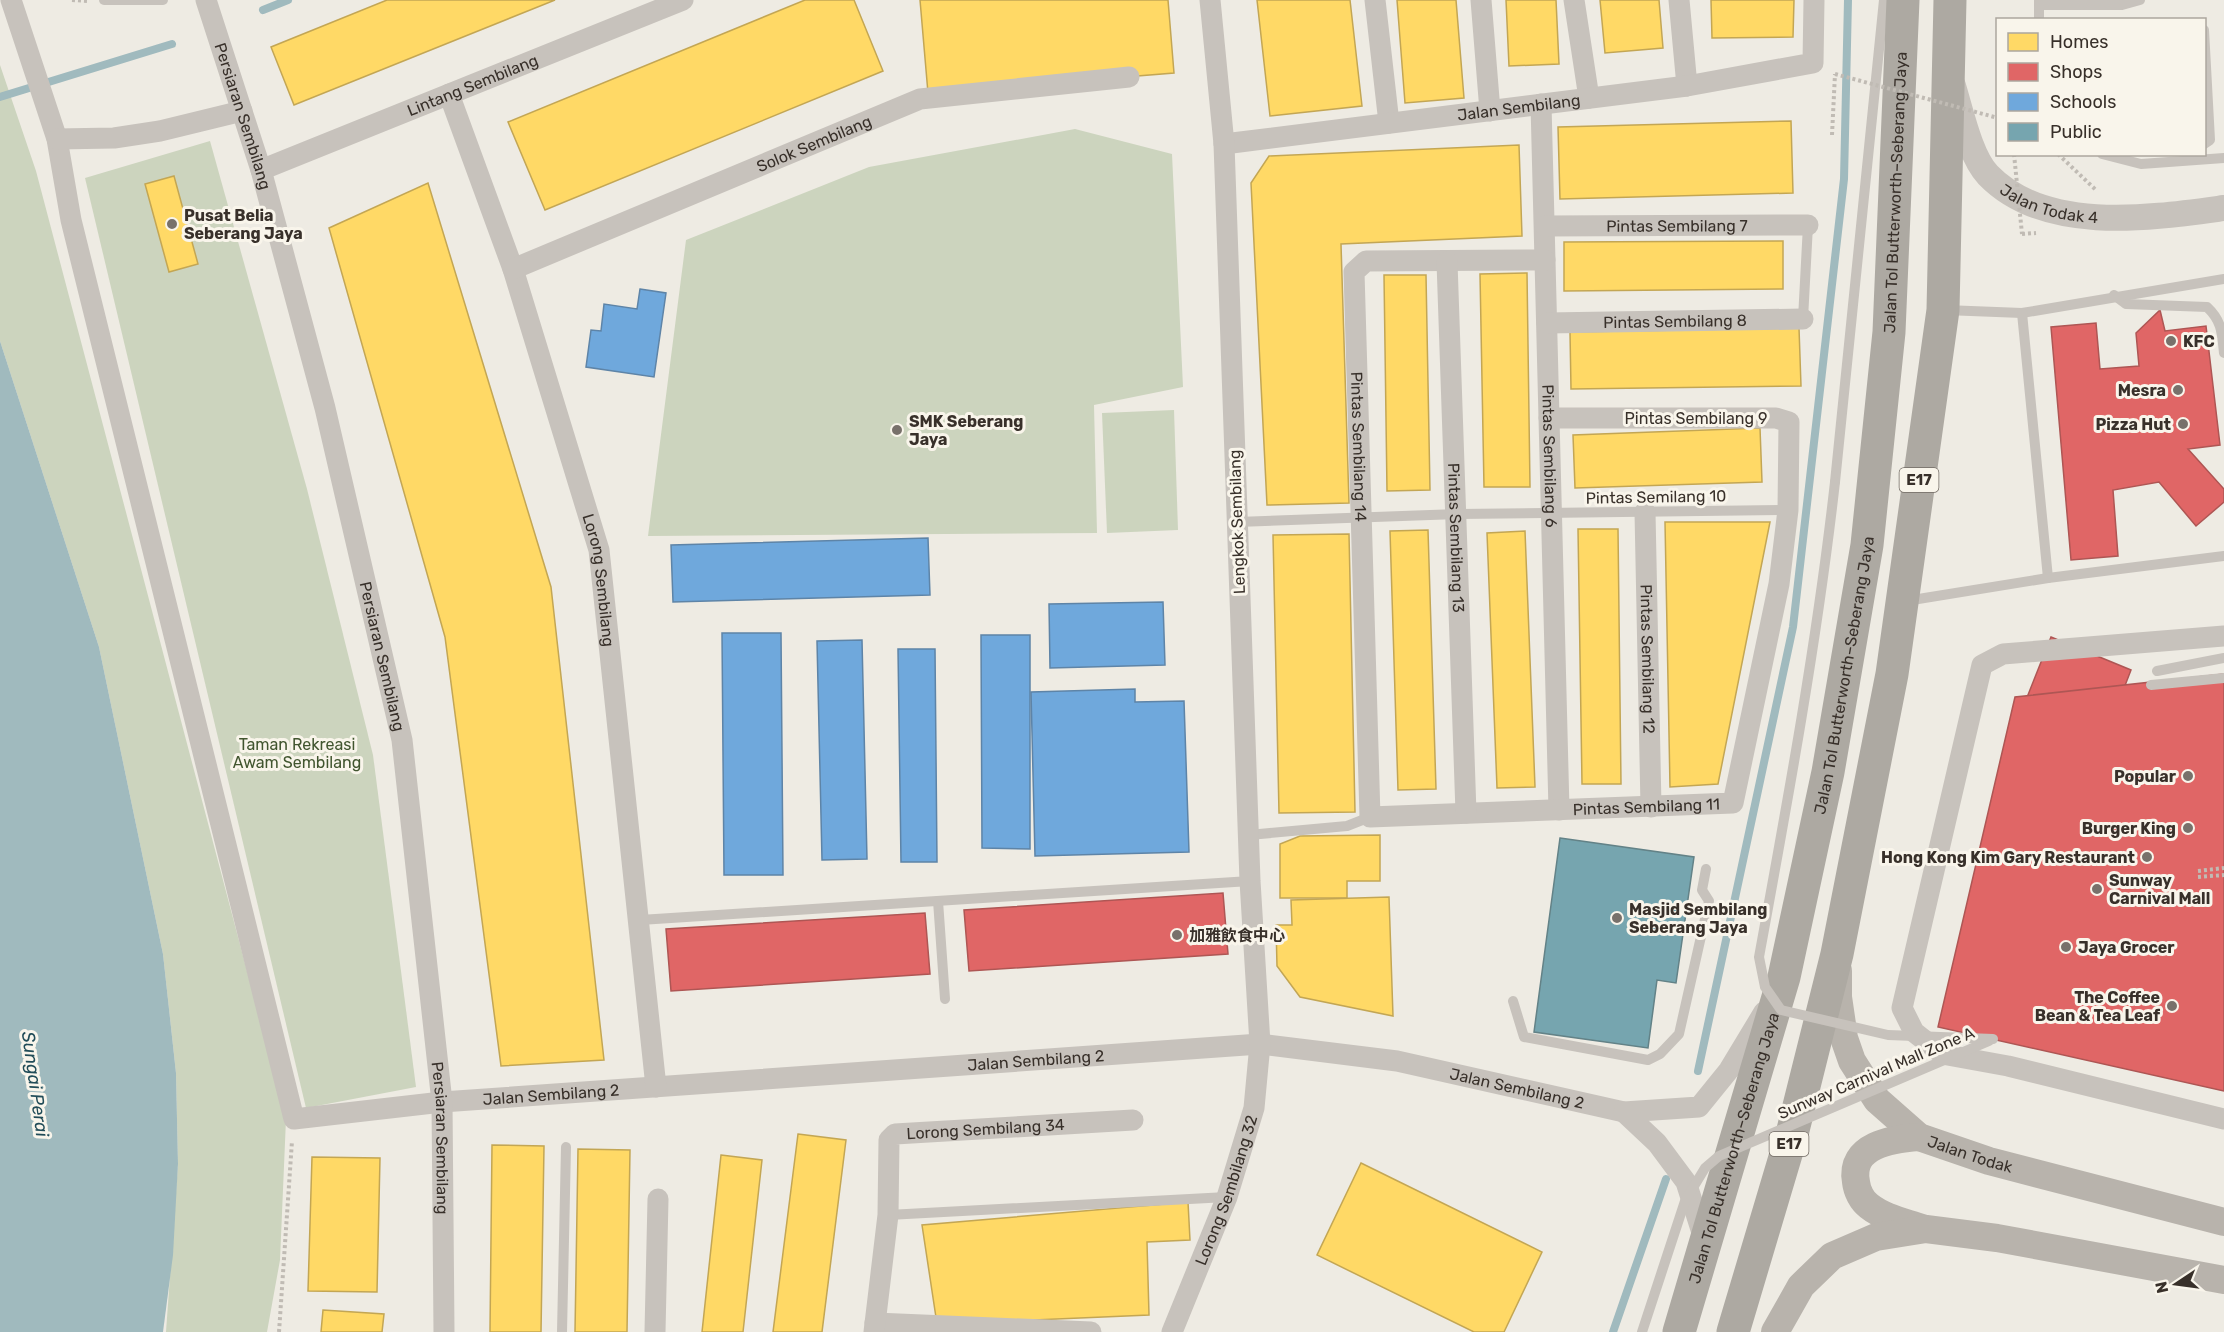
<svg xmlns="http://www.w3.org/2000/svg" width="2224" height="1332" viewBox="0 0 2224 1332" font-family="Rubik,'Noto Sans SC',sans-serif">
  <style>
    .green { fill: #ccd4be }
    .water { fill: #a0babe }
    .homes { fill: #ffd966; stroke: #c3a654; stroke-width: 1.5 }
    .shops { fill: #e06666; stroke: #ae5654; stroke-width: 1.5 }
    .schools { fill: #6fa8dc; stroke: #5e84a7; stroke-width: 1.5 }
    .public { fill: #76a5af; stroke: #638287; stroke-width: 1.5 }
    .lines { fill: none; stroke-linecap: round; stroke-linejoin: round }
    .stream { stroke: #a0babe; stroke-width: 8 }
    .path { stroke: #c0bbb4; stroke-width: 4; stroke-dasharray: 3 3; stroke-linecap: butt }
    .service { stroke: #c7c2bc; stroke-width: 10 }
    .minor { stroke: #c7c2bc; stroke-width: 21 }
    .tertiary { stroke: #c7c2bc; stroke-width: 26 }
    .secondary { stroke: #b8b3ac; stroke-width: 28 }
    .motorway { stroke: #ada9a2; stroke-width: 33 }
    .path-bridge { stroke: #c0bbb4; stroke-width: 4; stroke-dasharray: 3 3; stroke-linecap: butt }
    .service-bridge { stroke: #c7c2bc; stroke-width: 10 }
    .poi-dot { fill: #78716b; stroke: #f9f5eb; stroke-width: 2 }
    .labels { text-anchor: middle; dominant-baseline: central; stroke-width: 6; stroke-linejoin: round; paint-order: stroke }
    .shield { fill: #f9f5eb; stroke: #726b64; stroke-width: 1.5 }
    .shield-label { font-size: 15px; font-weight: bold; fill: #38302a }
    .street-label { font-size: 16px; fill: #38302a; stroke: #f9f5eb }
    .poi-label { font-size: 16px; font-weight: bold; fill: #38302a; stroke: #f9f5eb; text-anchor: start }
    .park-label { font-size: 16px; fill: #41552f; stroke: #f9f5eb }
    .water-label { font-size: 18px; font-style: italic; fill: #214c58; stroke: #f9f5eb }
  </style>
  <rect width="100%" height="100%" fill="#eeebe3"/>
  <g class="green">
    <polygon points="0,65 36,171 286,1119 280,1260 267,1332 166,1332 178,1164 176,1073 163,954 99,647 0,341"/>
    <polygon points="1075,129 1172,154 1183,387 1094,405 1097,533 648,536 686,240 869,167"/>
    <polygon points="210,141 307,489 373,755 416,1087 306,1108 85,178"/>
    <polygon points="1174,410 1178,530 1107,533 1102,413"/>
  </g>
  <polygon class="water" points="0,341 99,647 163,954 176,1073 178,1164 173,1255 163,1332 0,1332"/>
  <g class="homes">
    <polygon points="387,0 555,0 294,105 271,47"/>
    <polygon points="805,0 854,0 883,71 545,210 508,122"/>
    <polygon points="920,0 1168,0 1174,73 928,93"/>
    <polygon points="1257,0 1350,0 1362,106 1270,116"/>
    <polygon points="1397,0 1456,0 1464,98 1405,103"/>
    <polygon points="1506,0 1556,0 1559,64 1509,66"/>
    <polygon points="1600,0 1659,0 1663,48 1605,53"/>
    <polygon points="1711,0 1794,0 1793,37 1712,38"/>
    <polygon points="1791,121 1793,193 1560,199 1558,127"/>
    <polygon points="1519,145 1522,236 1341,244 1349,503 1267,505 1251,183 1269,156"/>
    <polygon points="174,176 198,264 169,272 145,184"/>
    <polygon points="428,183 551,587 604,1060 501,1066 445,637 329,228"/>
    <polygon points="1783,241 1783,289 1564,291 1564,242"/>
    <polygon points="1527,273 1530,487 1484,487 1480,274"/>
    <polygon points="1384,275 1426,275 1430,490 1387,491"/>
    <polygon points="1799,328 1801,386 1571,389 1570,332"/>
    <polygon points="1760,428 1762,482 1575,488 1573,435"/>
    <polygon points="1665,522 1770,522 1718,784 1670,787"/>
    <polygon points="1578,529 1618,529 1621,784 1582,784"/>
    <polygon points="1428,530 1436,789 1398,790 1390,531"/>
    <polygon points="1525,531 1535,787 1497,788 1487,533"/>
    <polygon points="1349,534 1355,812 1279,813 1273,535"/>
    <polygon points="1380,835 1380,881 1347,881 1347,898 1280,898 1280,844 1300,836"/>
    <polygon points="1389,897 1393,1016 1300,997 1277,966 1276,925 1292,925 1291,900"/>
    <polygon points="798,1134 846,1140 822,1332 773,1332"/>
    <polygon points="492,1145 544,1146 541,1332 490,1332"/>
    <polygon points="578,1149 630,1150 627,1332 575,1332"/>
    <polygon points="721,1155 762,1160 743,1332 702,1332"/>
    <polygon points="312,1157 380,1158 377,1292 308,1291"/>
    <polygon points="1361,1163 1542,1252 1504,1332 1474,1332 1317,1255"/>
    <polygon points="1188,1202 1190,1240 1147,1242 1149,1315 937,1324 922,1225"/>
    <polygon points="323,1310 384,1314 382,1332 321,1332"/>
  </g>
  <g class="shops">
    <polygon points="2160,310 2165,331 2206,326 2220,445 2188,449 2224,489 2224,502 2196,526 2159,482 2113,490 2118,556 2071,560 2051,327 2096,323 2100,369 2139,366 2136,333"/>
    <polygon points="2051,637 2131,670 2101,748 2020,715"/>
    <polygon points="2224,674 2224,1091 1938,1027 2015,697"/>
    <polygon points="1223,893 1228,954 969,971 964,910"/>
    <polygon points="925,913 930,974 671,991 666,929"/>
  </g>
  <g class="schools">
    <polygon points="640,289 666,293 654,377 586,367 591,330 601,331 604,304 637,309"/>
    <polygon points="928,538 930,595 673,602 671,545"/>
    <polygon points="1163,602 1165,665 1050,668 1049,604"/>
    <polygon points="722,633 781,633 783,875 724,875"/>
    <polygon points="981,635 1030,635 1030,849 982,848"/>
    <polygon points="862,640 867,859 822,860 817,641"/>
    <polygon points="898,649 935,649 937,862 901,862"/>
    <polygon points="1135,689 1135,702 1184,701 1189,852 1035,856 1031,692"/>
  </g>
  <polygon class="public" points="1560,838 1694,857 1676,983 1657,980 1648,1048 1534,1032"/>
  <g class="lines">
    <g class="stream">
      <polyline points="263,10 288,0"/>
      <polyline points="0,97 172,44"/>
      <polyline points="1698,1071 1793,627 1844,179 1848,0"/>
      <polyline points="1613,1332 1666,1179"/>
    </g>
    <g class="path">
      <polyline points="72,0 89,1"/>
      <polyline points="1832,135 1835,74"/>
      <polyline points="2058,154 2097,191"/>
      <polyline points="2022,234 2036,233"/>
      <polyline points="2198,871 2224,868"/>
      <polyline points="2198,877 2224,875"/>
      <polyline points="279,1332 292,1141"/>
    </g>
    <g class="service">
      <polyline points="104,0 163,0"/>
      <polyline points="2039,0 2039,20"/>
      <polyline points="2039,5 2122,5 2140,0"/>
      <polyline points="2204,30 2210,140 2204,144"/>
      <polyline points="2102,154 2141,164 2224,158"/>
      <path d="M2114 295 2126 304 2207 307C2222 321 2222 333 2224 353"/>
      <polyline points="1945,310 2022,313 2224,279"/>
      <polyline points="2022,313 2048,578"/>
      <polyline points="1803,319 1808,225"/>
      <polyline points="1835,482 1884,0"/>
      <polyline points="1237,522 1458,514 1788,510"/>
      <polyline points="1906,601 2048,578 2224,556"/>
      <polyline points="2157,671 2224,658"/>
      <polyline points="2151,685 2224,678"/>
      <polyline points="1249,835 1347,826 1370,817"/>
      <polyline points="938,901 945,999"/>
      <polyline points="640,920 1250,881"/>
      <polyline points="1513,1001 1524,1037 1648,1060 1660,1054 1679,1034 1709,901 1702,890 1706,869"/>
      <polyline points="888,1215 1227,1197"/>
      <polyline points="562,1332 566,1147"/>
    </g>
    <g class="minor">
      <path id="s1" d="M11 0 57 139 71 220 294 1119 442 1102 1260 1044 1397 1061 1624 1112 1699 1107 1729 1070 1764 1012"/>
      <path id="s2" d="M206 0 261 170 325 408 402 740 442 1102 444 1332"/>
      <polyline points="1375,0 1389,123"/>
      <polyline points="1481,0 1490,111"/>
      <polyline points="1574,0 1589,98"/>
      <polyline points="1679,0 1687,86"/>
      <path id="s3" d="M449 94 513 269 599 550 656 1087"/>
      <path id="s4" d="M1541 104 1559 810"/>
      <polyline points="57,139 114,138 160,131 242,111"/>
      <path id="s5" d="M1224 144 1687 86 1813 63 1814 0"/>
      <path id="s6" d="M261 170 683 0"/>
      <path id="s7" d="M1545 226 1808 225"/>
      <path id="s8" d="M1545 260 1366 261 1354 272 1370 817 1733 803 1779 584 1788 510 1789 422 1776 418H1549"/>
      <path id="s9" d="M1447 262 1466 813"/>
      <path id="s10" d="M513 269 920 99 1129 77"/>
      <path id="s11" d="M1547 323 1803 319"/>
      <path id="s12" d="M1645 512 1651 807"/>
      <polyline points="2224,636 2003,654 1982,665 1902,1008 1914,1032 1942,1054 2008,1066 2224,1119"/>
      <polyline points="1624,1112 1657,1143 1686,1182 1705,1242"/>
      <polyline points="875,1323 1091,1332"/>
      <polyline points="655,1332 658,1199"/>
      <path id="s13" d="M874 1332 888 1215 889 1140 895 1134 1133 1120"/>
      <path id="s14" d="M1172 1332 1227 1197 1254 1108 1260 1044 1250 881 1224 144 1210 0"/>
    </g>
    <path class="tertiary" id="s15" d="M1953 86C1961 112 1970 156 1988 175 2045 234 2150 218 2224 208"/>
    <g class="secondary">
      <path id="s16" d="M1838 971V997L1844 1038 1852 1061 1877 1100 1919 1137 1989 1161 2224 1222"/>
      <path d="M1919 1137C1892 1139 1849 1145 1856 1182 1857 1191 1862 1201 1869 1206 1884 1218 1905 1222 1922 1228"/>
      <polyline points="1775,1332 1801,1286 1832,1256 1876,1237 1926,1229 1997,1238 2224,1280"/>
    </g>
    <g class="motorway">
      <path id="s17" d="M1679 1332 1784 977 1828 772 1867 545 1889 332 1903 0"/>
      <polyline points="1733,1332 1792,1134 1837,954 1892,674 1943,310 1950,0"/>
    </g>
    <g class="path-bridge">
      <polyline points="1835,74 1998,118"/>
      <polyline points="2014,154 2022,234"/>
    </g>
    <g class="service-bridge">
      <path d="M1835 482C1817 642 1788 799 1759 957L1765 987 1781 1010 1888 1035 1993 1039"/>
      <polyline points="1642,1332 1685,1201 1705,1168 1719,1156 1989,1041"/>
    </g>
  </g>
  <g class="poi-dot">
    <circle cx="172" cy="224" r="6"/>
    <circle cx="2171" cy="341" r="6"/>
    <circle cx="2178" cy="390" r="6"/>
    <circle cx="2183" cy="424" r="6"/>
    <circle cx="897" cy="430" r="6"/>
    <circle cx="2188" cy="776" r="6"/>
    <circle cx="2188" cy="828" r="6"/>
    <circle cx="2147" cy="857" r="6"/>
    <circle cx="2097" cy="889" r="6"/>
    <circle cx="1617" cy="918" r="6"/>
    <circle cx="1177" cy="935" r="6"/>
    <circle cx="2066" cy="947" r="6"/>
    <circle cx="2172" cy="1006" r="6"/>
  </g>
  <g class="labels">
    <g class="shield">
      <rect x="1899.5" y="468" width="39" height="24" rx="4.5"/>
      <rect x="1769.5" y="1132" width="39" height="24" rx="4.5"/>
    </g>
    <g class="shield-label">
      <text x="1919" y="480">E17</text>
      <text x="1789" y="1144">E17</text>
    </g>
    <g class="street-label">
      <text stroke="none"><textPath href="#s6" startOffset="228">Lintang Sembilang</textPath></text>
      <text stroke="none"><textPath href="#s5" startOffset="297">Jalan Sembilang</textPath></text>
      <text stroke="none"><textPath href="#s2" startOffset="122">Persiaran Sembilang</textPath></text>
      <text stroke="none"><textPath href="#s10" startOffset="326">Solok Sembilang</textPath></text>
      <text stroke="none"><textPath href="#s17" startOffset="1164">Jalan Tol Butterworth–Seberang Jaya</textPath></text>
      <text stroke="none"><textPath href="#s15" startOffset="166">Jalan Todak 4</textPath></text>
      <text stroke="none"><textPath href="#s7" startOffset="132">Pintas Sembilang 7</textPath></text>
      <text stroke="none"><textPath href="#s11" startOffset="128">Pintas Sembilang 8</textPath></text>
      <text x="1696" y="418">Pintas Sembilang 9</text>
      <text stroke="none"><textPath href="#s8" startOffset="370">Pintas Sembilang 14</textPath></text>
      <text stroke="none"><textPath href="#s4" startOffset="352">Pintas Sembilang 6</textPath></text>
      <text transform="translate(1656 497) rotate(-1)">Pintas Semilang 10</text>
      <text transform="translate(1237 522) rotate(-92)">Lengkok Sembilang</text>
      <text stroke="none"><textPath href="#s9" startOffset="276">Pintas Sembilang 13</textPath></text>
      <text stroke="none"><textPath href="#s3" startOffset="510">Lorong Sembilang</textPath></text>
      <text stroke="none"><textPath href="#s2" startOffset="680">Persiaran Sembilang</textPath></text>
      <text stroke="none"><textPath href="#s12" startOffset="147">Pintas Sembilang 12</textPath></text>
      <text stroke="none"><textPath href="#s17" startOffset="678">Jalan Tol Butterworth–Seberang Jaya</textPath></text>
      <text stroke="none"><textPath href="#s8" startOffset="1017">Pintas Sembilang 11</textPath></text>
      <text stroke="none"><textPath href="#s1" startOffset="1899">Jalan Sembilang 2</textPath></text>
      <text transform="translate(1876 1073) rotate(-23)">Sunway Carnival Mall Zone A</text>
      <text stroke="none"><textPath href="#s1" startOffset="2385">Jalan Sembilang 2</textPath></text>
      <text stroke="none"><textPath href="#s1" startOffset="1413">Jalan Sembilang 2</textPath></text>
      <text stroke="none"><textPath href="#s13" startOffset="292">Lorong Sembilang 34</textPath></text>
      <text stroke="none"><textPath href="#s2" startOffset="1166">Persiaran Sembilang</textPath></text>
      <text stroke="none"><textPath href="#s17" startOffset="192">Jalan Tol Butterworth–Seberang Jaya</textPath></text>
      <text stroke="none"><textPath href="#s16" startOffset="248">Jalan Todak</textPath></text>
      <text stroke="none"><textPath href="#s14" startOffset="152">Lorong Sembilang 32</textPath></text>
    </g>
    <g class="poi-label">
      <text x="184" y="215">Pusat Belia<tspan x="184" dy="18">Seberang Jaya</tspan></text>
      <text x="2183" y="341">KFC</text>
      <text x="2166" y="390" text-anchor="end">Mesra</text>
      <text x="909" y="421">SMK Seberang<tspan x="909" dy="18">Jaya</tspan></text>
      <text x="2171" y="424" text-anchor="end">Pizza Hut</text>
      <text x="2176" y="776" text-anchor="end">Popular</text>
      <text x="2176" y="828" text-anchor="end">Burger King</text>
      <text x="2135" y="857" text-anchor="end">Hong Kong Kim Gary Restaurant</text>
      <text x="2109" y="880">Sunway<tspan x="2109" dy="18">Carnival Mall</tspan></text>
      <text x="1629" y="909">Masjid Sembilang<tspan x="1629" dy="18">Seberang Jaya</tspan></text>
      <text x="1189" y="935">加雅飲食中心</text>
      <text x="2078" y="947">Jaya Grocer</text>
      <text x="2160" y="997" text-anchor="end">The Coffee<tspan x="2160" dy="18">Bean &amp; Tea Leaf</tspan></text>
    </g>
    <g class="park-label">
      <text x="297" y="744">Taman Rekreasi<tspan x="297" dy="18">Awam Sembilang</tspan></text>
    </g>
    <g class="water-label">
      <text transform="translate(35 1084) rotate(82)">Sungai Perai</text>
    </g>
  </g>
  <rect x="1996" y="18" width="210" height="138" fill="#f9f5eb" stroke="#aca69e" stroke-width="1.5"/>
  <rect x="2008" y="33" width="30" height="18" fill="#ffd966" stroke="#aca69e" stroke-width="1.5"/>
  <text x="2050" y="48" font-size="18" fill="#38302a">Homes</text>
  <rect x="2008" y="63" width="30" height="18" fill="#e06666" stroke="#aca69e" stroke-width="1.5"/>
  <text x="2050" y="78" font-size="18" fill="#38302a">Shops</text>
  <rect x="2008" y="93" width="30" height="18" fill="#6fa8dc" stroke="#aca69e" stroke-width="1.5"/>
  <text x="2050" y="108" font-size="18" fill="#38302a">Schools</text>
  <rect x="2008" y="123" width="30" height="18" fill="#76a5af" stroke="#aca69e" stroke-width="1.5"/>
  <text x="2050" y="138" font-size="18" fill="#38302a">Public</text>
  <g transform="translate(2176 1284) rotate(257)" stroke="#f9f5eb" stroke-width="4.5" paint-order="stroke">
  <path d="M0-4.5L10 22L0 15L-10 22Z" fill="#38302a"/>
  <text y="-9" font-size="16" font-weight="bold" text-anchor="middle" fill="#38302a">N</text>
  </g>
</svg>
